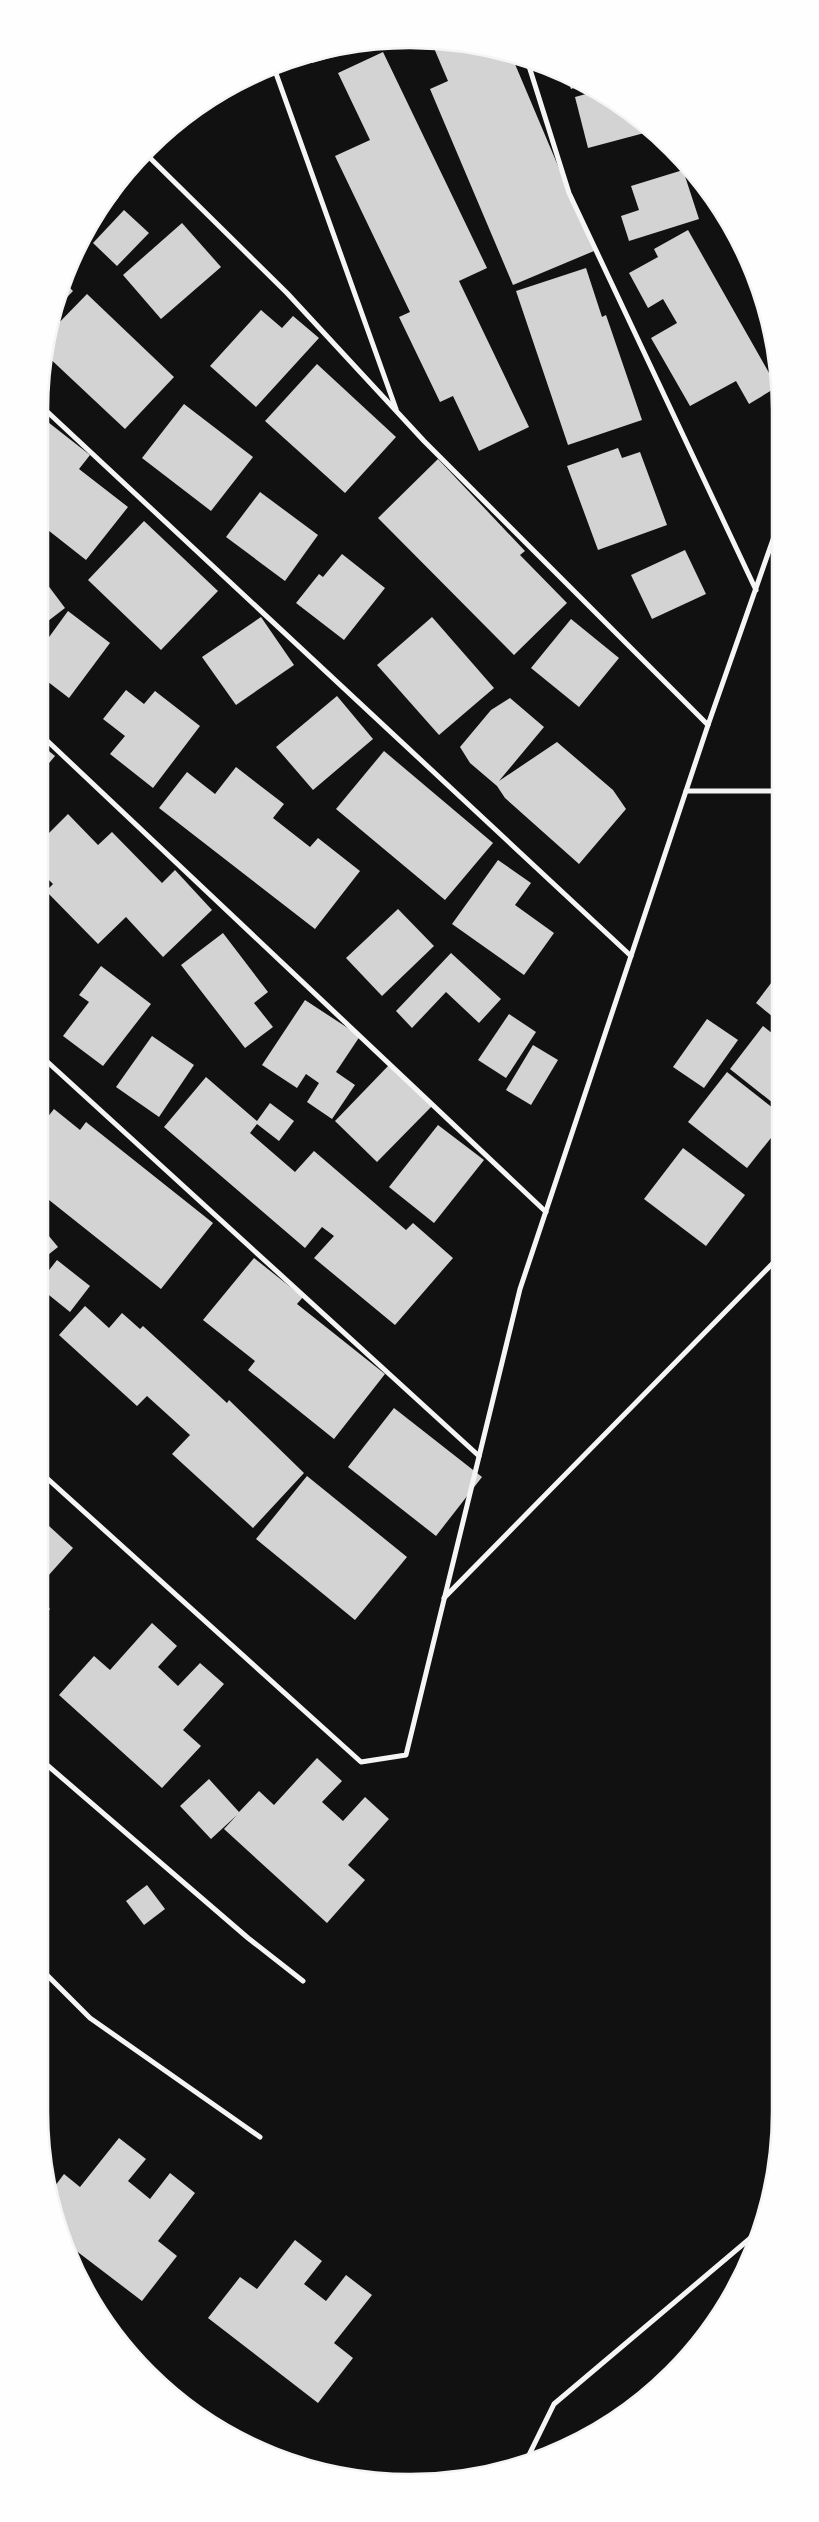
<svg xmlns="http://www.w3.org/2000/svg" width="819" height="2522" viewBox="0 0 819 2522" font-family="'Source Sans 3',sans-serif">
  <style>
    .building { fill: #d3d3d3 }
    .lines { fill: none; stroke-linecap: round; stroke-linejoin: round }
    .minor { stroke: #f5f5f5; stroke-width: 5 }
    .rim { fill: none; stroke: #f5f5f5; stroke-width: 2.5 }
  </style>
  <rect width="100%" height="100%" fill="#111"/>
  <g class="building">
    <polygon points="389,41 312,63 310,54 337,46"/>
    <polygon points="431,41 482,46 512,57 594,251 513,285 430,89 448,81"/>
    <polygon points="383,52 487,268 459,281 529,427 479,451 453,396 440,402 399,317 410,312 335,156 370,140 338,73"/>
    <polygon points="567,78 584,84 571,89"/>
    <polygon points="597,91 638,123 648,132 588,148 575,97"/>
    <polygon points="683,170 699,219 629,241 621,216 639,210 631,186"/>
    <polygon points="111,191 119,197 85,241 82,239 101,203"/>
    <polygon points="124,210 149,233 117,266 93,243"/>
    <polygon points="182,223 221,267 161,319 123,275"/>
    <polygon points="688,230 777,387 749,404 736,381 690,406 651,338 677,323 663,299 648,308 629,273 658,257 654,249"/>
    <polygon points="586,268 602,317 606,315 642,420 568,445 516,291"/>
    <polygon points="63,281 73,291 54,311"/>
    <polygon points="87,294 174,377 125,429 44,353 46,336"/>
    <polygon points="261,310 282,328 293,316 319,338 256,407 210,366"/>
    <polygon points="317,364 396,437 345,493 265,421"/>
    <polygon points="184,404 253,457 211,511 142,458"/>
    <polygon points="39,415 90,455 79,469 128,507 86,560 39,523"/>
    <polygon points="618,448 622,458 640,452 667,525 598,550 567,466"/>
    <polygon points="438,459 525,551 520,555 567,603 514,655 378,518"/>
    <polygon points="260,492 318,535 285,581 226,537"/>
    <polygon points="144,521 218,591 161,650 88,580"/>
    <polygon points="685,550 706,594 652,619 631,575"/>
    <polygon points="342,554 385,588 344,640 296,603 319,574 323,577"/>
    <polygon points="44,580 65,608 39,628 39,584"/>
    <polygon points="68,611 110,643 69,698 39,675 39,651"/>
    <polygon points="261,617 294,665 236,705 202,657"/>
    <polygon points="432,617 494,688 439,735 377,665"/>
    <polygon points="571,619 619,658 579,707 531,668"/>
    <polygon points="126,690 144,704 155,691 200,726 153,788 110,754 125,736 103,719"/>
    <polygon points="337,696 373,739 313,790 276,747"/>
    <polygon points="510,698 544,727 499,781 557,742 613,790 626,809 579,864 505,798 497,786 470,763 460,747 491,710"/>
    <polygon points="39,743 55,756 39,775"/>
    <polygon points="384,751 493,843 445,900 336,809"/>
    <polygon points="236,767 284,804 273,818 310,847 318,838 360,871 315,929 159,808 187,772 215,794"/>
    <polygon points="68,814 98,845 112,832 162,883 175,870 212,910 163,957 126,917 98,944 46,891 53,884 39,870 39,843"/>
    <polygon points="498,860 531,883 515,905 554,933 524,975 452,924"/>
    <polygon points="398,909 434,946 382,996 346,958"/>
    <polygon points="223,933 268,992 254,1003 273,1027 245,1048 181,965"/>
    <polygon points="451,953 501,999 479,1023 446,992 412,1028 396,1011"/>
    <polygon points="101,966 151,1004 103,1066 63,1036 89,1002 79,995"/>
    <polygon points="778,974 778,1021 756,1003"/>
    <polygon points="305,1000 360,1036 336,1072 355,1085 332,1119 307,1102 319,1083 306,1074 297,1088 262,1065"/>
    <polygon points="509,1014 536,1032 506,1078 478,1060"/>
    <polygon points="707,1019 738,1040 704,1088 673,1067"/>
    <polygon points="763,1026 778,1038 778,1107 730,1069"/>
    <polygon points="152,1036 194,1065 159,1117 116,1087"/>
    <polygon points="533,1045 558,1060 531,1105 506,1090"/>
    <polygon points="39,1061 47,1070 39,1077"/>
    <polygon points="390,1064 433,1105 377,1162 335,1121"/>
    <polygon points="727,1072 778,1112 778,1129 747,1168 688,1122"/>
    <polygon points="206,1077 257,1121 270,1103 294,1121 279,1141 257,1124 250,1133 295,1172 314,1151 406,1230 413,1223 453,1258 395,1325 314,1258 334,1236 322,1227 305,1248 164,1127"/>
    <polygon points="54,1109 80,1130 86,1122 213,1223 161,1289 39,1192 39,1128"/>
    <polygon points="438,1125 484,1160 434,1223 389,1187"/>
    <polygon points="683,1148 745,1195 706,1246 644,1199"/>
    <polygon points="39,1224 58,1247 39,1262"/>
    <polygon points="254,1258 303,1297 297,1304 385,1374 334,1439 248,1370 255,1361 203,1320"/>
    <polygon points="57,1260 90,1286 70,1312 39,1287 39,1283"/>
    <polygon points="85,1306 109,1328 122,1313 140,1329 143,1326 227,1403 229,1400 304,1473 253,1528 172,1454 190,1435 147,1396 137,1406 59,1335"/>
    <polygon points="394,1408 482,1477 436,1536 348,1467"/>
    <polygon points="307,1476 407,1557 355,1620 256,1539"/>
    <polygon points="49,1526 73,1548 39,1586 39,1538"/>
    <polygon points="39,1599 50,1609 39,1621"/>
    <polygon points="152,1623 177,1646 158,1667 178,1686 200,1663 224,1684 183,1730 201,1746 162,1788 59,1695 94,1656 110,1670"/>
    <polygon points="317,1758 342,1781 322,1802 343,1821 365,1797 389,1819 348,1865 365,1880 327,1923 224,1829 237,1815 211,1839 180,1806 209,1779 239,1812 259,1791 274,1805"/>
    <polygon points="147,1885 165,1909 144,1925 126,1901"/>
    <polygon points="39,2067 46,2074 39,2082"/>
    <polygon points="119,2138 146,2159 128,2181 150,2199 170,2173 195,2193 158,2241 177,2256 142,2301 62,2240 49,2194 64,2174 80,2187"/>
    <polygon points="295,2240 322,2261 304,2284 326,2301 346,2275 372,2295 334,2343 353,2358 318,2403 208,2318 240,2277 257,2289"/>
  </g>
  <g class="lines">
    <g class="minor">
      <polyline points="528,63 569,193 756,590"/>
      <polyline points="273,65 396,409"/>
      <polyline points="144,152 287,293 424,441 708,725 777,528"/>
      <polyline points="39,404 631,956"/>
      <polyline points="39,733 546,1212"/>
      <polyline points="686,791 778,791"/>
      <polyline points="41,1056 479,1456"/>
      <polyline points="39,1471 361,1762 406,1755 520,1289 708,725"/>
      <polyline points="444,1598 779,1257"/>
      <polyline points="39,1758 248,1938 303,1981"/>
      <polyline points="39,1967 90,2018 260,2137"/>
      <polyline points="525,2463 554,2404 760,2230"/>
    </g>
  </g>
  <path d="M0 0H819V2522H0ZM410 48H410A362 362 0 0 1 772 410V2112A362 362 0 0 1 410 2474H410A362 362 0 0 1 48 2112V410A362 362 0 0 1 410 48Z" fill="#fefefe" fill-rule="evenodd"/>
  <path class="rim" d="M410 48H410A362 362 0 0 1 772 410V2112A362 362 0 0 1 410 2474H410A362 362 0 0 1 48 2112V410A362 362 0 0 1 410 48Z"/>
</svg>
